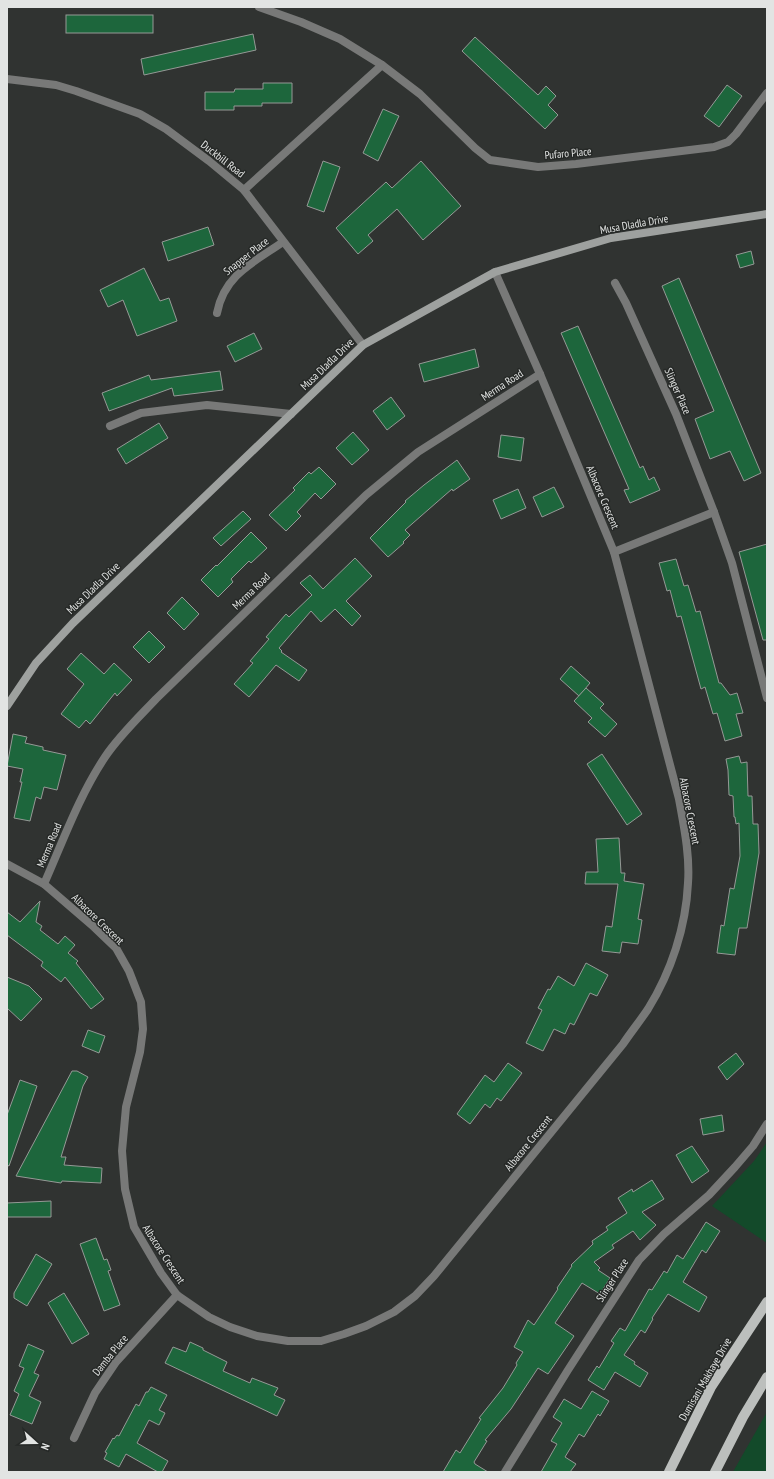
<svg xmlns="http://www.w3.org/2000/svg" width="774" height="1479" viewBox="0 0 774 1479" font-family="'PT Sans Narrow',sans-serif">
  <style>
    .green { fill: #134a2a }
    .building { fill: #1d663c; stroke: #959996 }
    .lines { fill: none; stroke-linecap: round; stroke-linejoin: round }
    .street { stroke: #787978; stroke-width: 8 }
    .secondary { stroke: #9ea19f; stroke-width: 8 }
    .primary { stroke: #bcbfbd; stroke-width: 10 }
    .labels { text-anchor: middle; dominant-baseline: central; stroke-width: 3; stroke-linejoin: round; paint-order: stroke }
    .street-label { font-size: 11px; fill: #e2e4e3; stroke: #262927 }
  </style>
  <rect width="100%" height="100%" fill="#303331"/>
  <g class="green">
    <polygon points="767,1142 767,1243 712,1206 754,1161"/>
    <polygon points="767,1412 767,1472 733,1472 734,1470"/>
  </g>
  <g class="building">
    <rect x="66" y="15" width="87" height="18"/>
    <polygon points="253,34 256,50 144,75 141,59"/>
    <polygon points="475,37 538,95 546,86 556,96 548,105 558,115 545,129 462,51"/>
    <polygon points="263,83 292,83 292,103 262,103 262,106 234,106 234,110 205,110 205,92 234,92 235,89 263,89"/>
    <polygon points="727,85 742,96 719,127 704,116"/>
    <polygon points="383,109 399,116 378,161 363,153"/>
    <polygon points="323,161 340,167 324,212 307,206"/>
    <polygon points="421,161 461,206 423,240 397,209 368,235 373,241 358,254 336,228 386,182 392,188"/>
    <polygon points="208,227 214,245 168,261 162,242"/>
    <polygon points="751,251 754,264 740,268 736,255"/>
    <polygon points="144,268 160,301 169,298 177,321 137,336 123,300 108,307 100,290"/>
    <polygon points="679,278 761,473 744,481 730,451 710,459 695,419 714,411 662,286"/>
    <polygon points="578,326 640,468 643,466 649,480 654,477 660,490 630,503 624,490 629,489 561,333"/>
    <polygon points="254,333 262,349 235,362 227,346"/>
    <polygon points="475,349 479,367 424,382 419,364"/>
    <polygon points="220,371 223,390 174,396 172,388 109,411 102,393 149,375 151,380"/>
    <polygon points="391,397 405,416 387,430 373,411"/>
    <polygon points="159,423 168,438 126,464 117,449"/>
    <polygon points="353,432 369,450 352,465 336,448"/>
    <polygon points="501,435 524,438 521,461 498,457"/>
    <polygon points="457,460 470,479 453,491 452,489 405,530 410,535 403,542 404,543 388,557 370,538 406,502 405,501 424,485"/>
    <polygon points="319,467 336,484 321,499 315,493 297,512 301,516 286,531 269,515 295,490 293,488 309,472 311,474"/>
    <polygon points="554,487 564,507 542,517 533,497"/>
    <polygon points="518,489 526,508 501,519 493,500"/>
    <polygon points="243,511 251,519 221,546 213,538"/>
    <polygon points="251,532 267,548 251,563 249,561 231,579 233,582 218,597 201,580 216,565 217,566"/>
    <polygon points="767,544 767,640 763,640 739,552"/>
    <polygon points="355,558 372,576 346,601 361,616 352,626 335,609 321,622 311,611 279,648 282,651 281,652 307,670 299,681 276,665 249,697 234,684 253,663 250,661 269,639 266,637 286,614 289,617 312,595 300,583 310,575 323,589"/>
    <polygon points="676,559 684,586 688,585 696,612 700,611 719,683 721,683 730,695 737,693 743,713 736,714 742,736 725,741 717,713 713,714 705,687 701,689 681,616 677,617 670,590 667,591 659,563"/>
    <polygon points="182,597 199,614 184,630 167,613"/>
    <polygon points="149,631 165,647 149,663 133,647"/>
    <polygon points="81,653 104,674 114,663 132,680 117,696 115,693 90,724 86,720 79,728 61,714 84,684 67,669"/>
    <polygon points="571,666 590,683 579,696 560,679"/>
    <polygon points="586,688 604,704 600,708 617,724 605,737 588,722 592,718 574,701"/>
    <polygon points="13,734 27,737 25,743 43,747 43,750 66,755 57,790 44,787 41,799 36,797 30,821 14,818 22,782 20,782 23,769 7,766"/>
    <polygon points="602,754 642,814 627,825 587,764"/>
    <polygon points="739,756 741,763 747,762 748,796 752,796 753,824 758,824 759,853 747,928 739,928 735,955 717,953 721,925 724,926 730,888 734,889 740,856 739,823 736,824 735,817 734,817 733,796 729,795 728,770 726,759"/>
    <polygon points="619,838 621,873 625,873 624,881 644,884 638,919 642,920 638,944 622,942 620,953 602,951 606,926 612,927 618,884 585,884 586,872 598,872 596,839"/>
    <polygon points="40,901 36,922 42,926 40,930 58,944 65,936 75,945 68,953 78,961 76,963 104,999 91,1009 65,977 61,982 41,966 43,962 7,935 7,912 20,922"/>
    <polygon points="586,963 608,975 597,996 590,993 574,1025 570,1023 565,1034 554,1029 543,1051 526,1043 542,1010 538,1008 548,989 550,990 558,976 574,986"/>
    <polygon points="7,977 29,986 42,999 21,1021 7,1008"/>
    <polygon points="88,1030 105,1036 99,1053 82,1046"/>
    <polygon points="736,1053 744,1064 727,1080 718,1067"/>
    <polygon points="508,1063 522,1073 501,1101 497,1098 490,1108 485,1104 470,1124 457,1114 485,1075 494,1082"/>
    <polygon points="72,1071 77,1071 88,1077 83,1086 61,1157 66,1157 64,1165 102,1168 101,1183 62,1181 61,1183 16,1176"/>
    <polygon points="20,1080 37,1086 9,1166 7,1165 7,1115"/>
    <polygon points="722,1115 724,1131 703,1135 700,1119"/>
    <polygon points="692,1146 709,1171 692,1183 676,1155"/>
    <polygon points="652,1180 664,1199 642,1212 656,1225 640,1240 633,1231 612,1245 614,1248 594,1262 600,1268 598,1270 610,1278 600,1294 582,1283 555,1323 574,1336 548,1374 538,1368 511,1409 485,1440 487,1441 474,1462 475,1464 488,1472 443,1472 456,1450 460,1453 481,1419 479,1418 503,1388 517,1365 516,1363 523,1352 514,1347 528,1320 534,1325 558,1289 557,1288 572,1266 571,1265 593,1244 592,1241 608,1230 606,1227 627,1213 618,1198 632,1189 633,1192"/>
    <polygon points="51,1201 51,1217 7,1217 7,1203"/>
    <polygon points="706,1222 720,1231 706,1253 702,1250 683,1282 707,1297 699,1312 668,1294 652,1318 653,1319 645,1333 641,1330 624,1355 635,1362 634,1364 648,1373 640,1387 615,1372 604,1390 588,1380 597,1366 599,1368 614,1343 611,1341 620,1328 625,1331 649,1289 652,1290 664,1271 667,1273 677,1255 683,1259"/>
    <polygon points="96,1238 104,1260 107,1259 111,1270 108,1271 120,1305 104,1311 80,1244"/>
    <polygon points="36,1254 52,1264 27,1306 14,1298 14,1293"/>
    <polygon points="64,1293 89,1334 72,1344 48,1303"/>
    <polygon points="190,1342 203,1348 203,1350 227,1362 223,1371 250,1383 252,1378 278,1388 274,1395 285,1400 277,1416 165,1363 173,1347 186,1352"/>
    <polygon points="28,1344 44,1351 34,1373 39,1375 29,1396 41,1402 32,1424 10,1415 19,1394 14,1391 24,1368 19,1366"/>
    <polygon points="151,1387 167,1395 159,1410 165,1413 159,1425 149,1420 137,1443 168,1461 162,1472 158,1472 126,1454 119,1467 104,1459 107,1453 105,1452 113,1438 114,1439 117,1435 119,1436 136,1404 139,1406 146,1392 148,1392"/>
    <polygon points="592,1391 609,1401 600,1416 598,1414 584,1437 579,1434 565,1457 576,1464 570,1472 541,1472 557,1444 551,1441 562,1423 553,1417 564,1399 581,1409"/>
  </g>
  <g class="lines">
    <g class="street">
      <polyline points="259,7 301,22 340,39 382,65 420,94 475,148 490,160 538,167 576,164 714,147 728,142 736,134 767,93"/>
      <polyline points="7,79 56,85 76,91 140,114 166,129 209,161 244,190 363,345"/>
      <polyline points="244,190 382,65"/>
      <polyline points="615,283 626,303 676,414 714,512 732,563 767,698"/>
      <path d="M217 313C224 275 254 262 283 242"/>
      <polyline points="110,426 141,413 207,405 291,414"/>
      <polyline points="614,552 714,512"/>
      <path d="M7 864 44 884 94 927 116 948 129 971 141 1002 143 1029 140 1052 126 1107 122 1151 125 1189 134 1227 161 1273 177 1295 209 1317 230 1327 257 1336 288 1341H321L344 1334 366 1326 394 1312 415 1296 434 1276 623 1044C631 1032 640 1021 648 1009 671 972 686 927 688 883 690 855 684 827 679 799L614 552 540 374 495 272"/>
      <path d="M44 884C63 841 79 796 105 757 119 736 139 717 156 699L366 495 418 452 540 374"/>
      <polyline points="74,1438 95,1393 116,1362 177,1295"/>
      <polyline points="505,1472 568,1370 639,1260 664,1234 709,1195 735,1167 753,1146 767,1124"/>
    </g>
    <polyline class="secondary" points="7,706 36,663 73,623 363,345 495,272 611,238 767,214"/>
    <g class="primary">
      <polyline points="669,1472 711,1387 767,1302"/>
      <polyline points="715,1472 743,1417 767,1377"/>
    </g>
  </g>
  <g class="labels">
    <g class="street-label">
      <text transform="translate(568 153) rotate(-5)">Pufaro Place</text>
      <text transform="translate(223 159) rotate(38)">Duckbill Road</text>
      <text transform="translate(634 224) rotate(-10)">Musa Dladla Drive</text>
      <text transform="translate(246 256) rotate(-38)">Snapper Place</text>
      <text transform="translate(327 364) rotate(-44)">Musa Dladla Drive</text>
      <text transform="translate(502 385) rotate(-33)">Merma Road</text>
      <text transform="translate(678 391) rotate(66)">Slinger Place</text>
      <text transform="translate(603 497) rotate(67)">Albacore Crescent</text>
      <text transform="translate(93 588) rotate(-44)">Musa Dladla Drive</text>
      <text transform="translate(251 591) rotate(-44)">Merma Road</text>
      <text transform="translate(690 811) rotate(79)">Albacore Crescent</text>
      <text transform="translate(49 845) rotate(-67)">Merma Road</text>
      <text transform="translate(98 919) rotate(44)">Albacore Crescent</text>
      <text transform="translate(528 1143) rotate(-51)">Albacore Crescent</text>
      <text transform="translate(164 1254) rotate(57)">Albacore Crescent</text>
      <text transform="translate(612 1280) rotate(-57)">Slinger Place</text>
      <text transform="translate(110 1355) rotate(-51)">Damba Place</text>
      <text transform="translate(705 1379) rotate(-60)">Dumisani Makhaye Drive</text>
    </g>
  </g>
  <rect width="774" height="1479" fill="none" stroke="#e2e4e3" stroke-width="16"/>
  <g transform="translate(36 1443) rotate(111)" stroke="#262927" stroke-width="3" paint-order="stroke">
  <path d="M0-3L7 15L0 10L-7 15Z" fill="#e2e4e3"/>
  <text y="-6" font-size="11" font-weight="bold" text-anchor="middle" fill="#e2e4e3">N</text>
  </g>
</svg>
